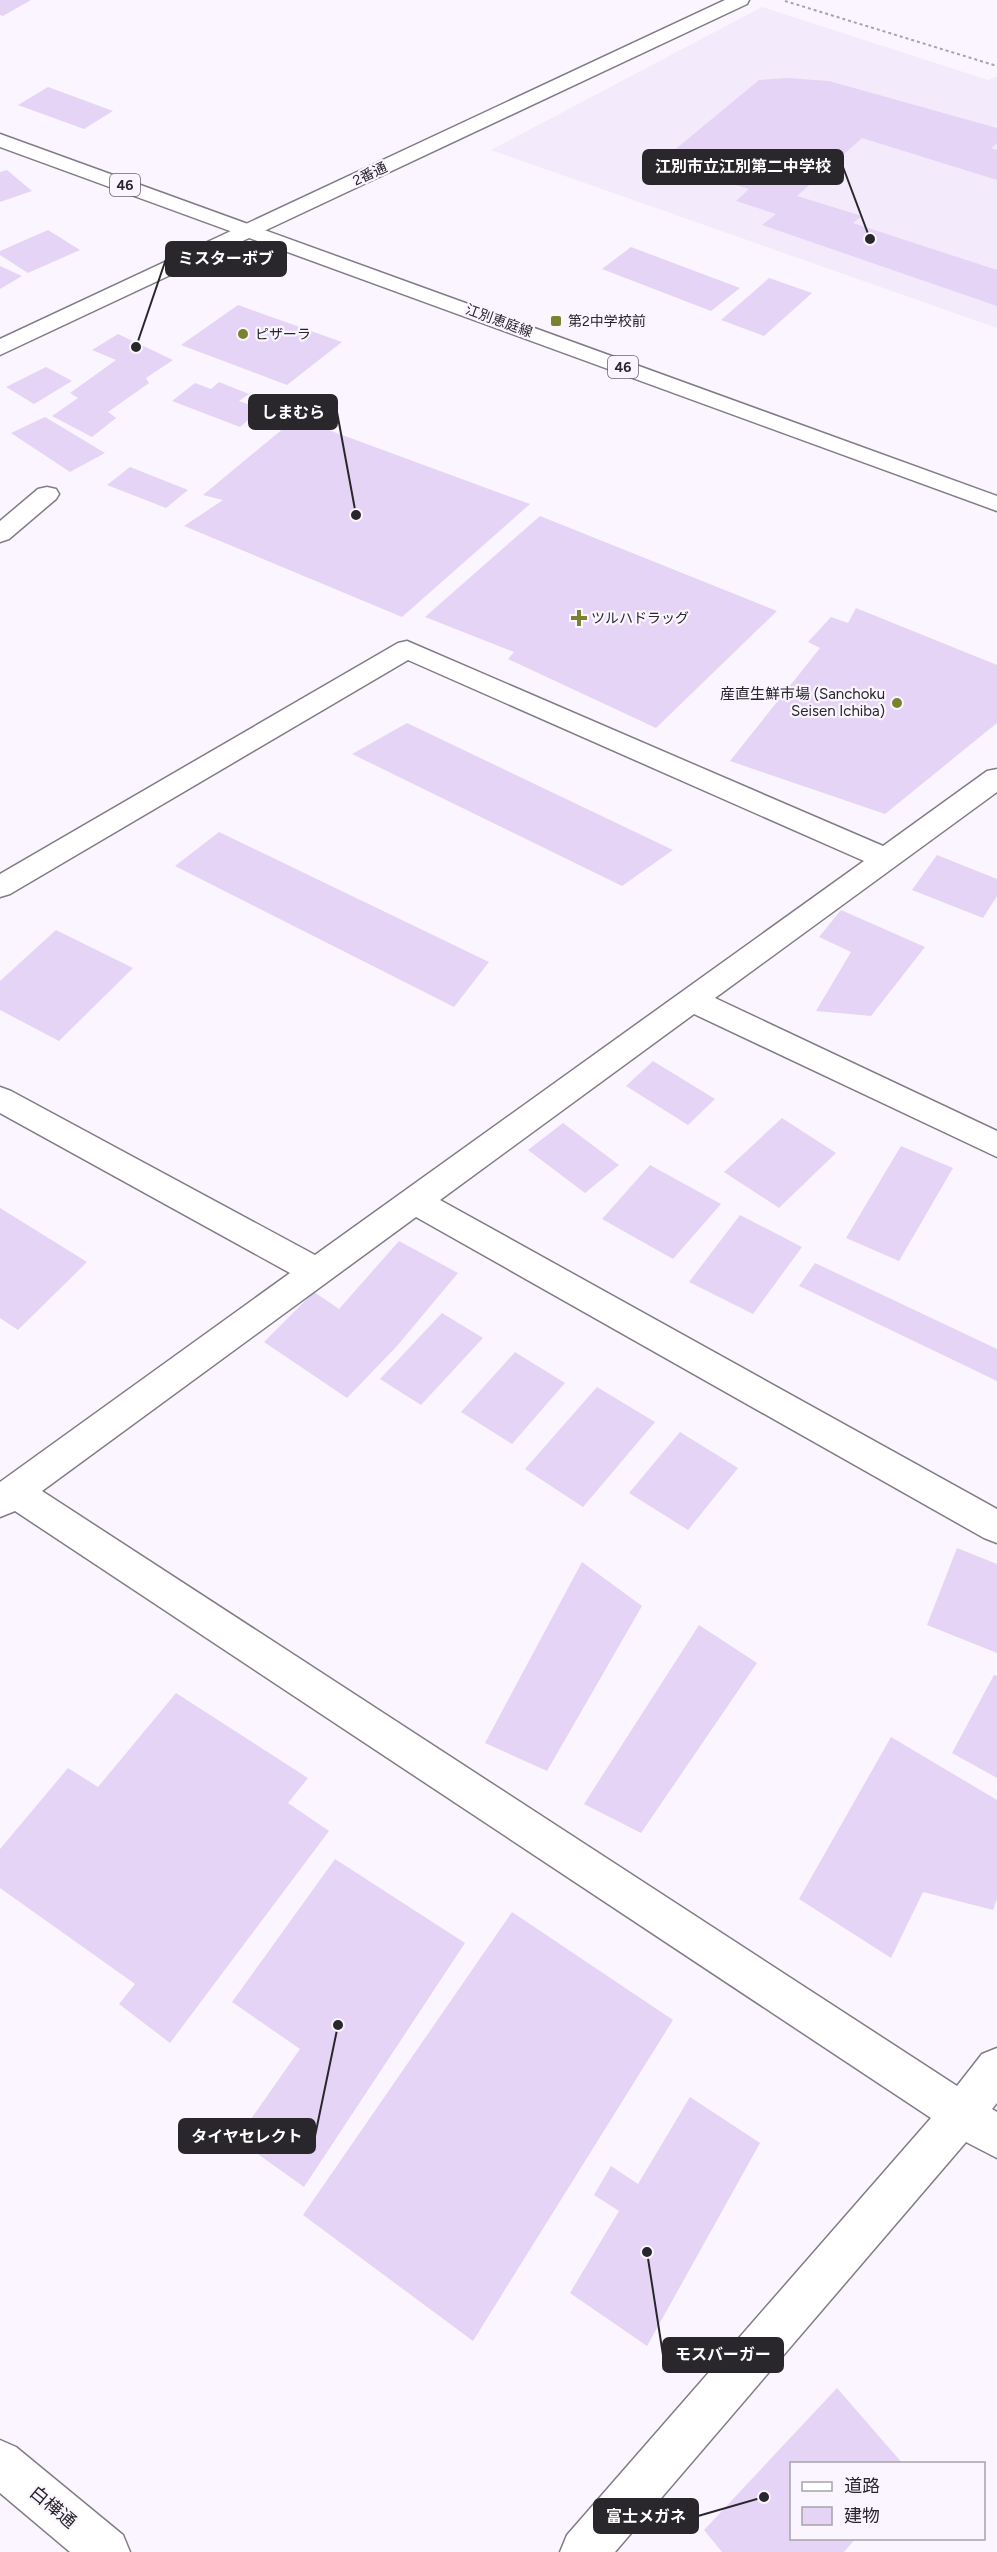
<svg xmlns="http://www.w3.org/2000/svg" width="997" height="2552" viewBox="0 0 997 2552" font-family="Figtree,'Noto Sans JP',sans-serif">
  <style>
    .built { fill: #f3eafc }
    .building { fill: #e6d4f6 }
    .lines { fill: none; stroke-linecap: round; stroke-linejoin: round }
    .street-casing { stroke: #817c85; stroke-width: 3 }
    .secondary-casing { stroke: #817c85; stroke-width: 3 }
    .primary-casing { stroke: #817c85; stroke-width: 3 }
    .path { stroke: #a7a3aa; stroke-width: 2; stroke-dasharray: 3 3; stroke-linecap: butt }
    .street { fill: #fff; fill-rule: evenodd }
    .secondary { fill: #fff; fill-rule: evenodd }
    .primary { fill: #fff; fill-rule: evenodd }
    .poi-dot { fill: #79832f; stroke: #faf5ff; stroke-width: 2 }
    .labels { text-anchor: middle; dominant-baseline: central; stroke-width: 4.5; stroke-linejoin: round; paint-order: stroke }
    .far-street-label { font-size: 14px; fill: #29272b; stroke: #faf5ff }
    .shield { fill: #faf5ff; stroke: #68656b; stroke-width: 1.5 }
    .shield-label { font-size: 14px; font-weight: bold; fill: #29272b }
    .far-poi-label { font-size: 14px; fill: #29272b; stroke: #faf5ff; text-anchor: start }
    .poi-label { font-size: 15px; fill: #29272b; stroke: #faf5ff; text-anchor: end }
    .near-street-label { font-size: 18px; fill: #29272b; stroke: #faf5ff }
    .leader { fill: none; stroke: #29272b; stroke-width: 2 }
    .callout-dot { fill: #29272b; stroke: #faf5ff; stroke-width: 2 }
    .callout { fill: #29272b; stroke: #29272b; stroke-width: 2 }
    .callout-label { font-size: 16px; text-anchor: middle; font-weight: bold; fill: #fff }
  </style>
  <rect width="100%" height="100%" fill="#faf5ff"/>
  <polygon class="built" points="762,7 988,80 997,77 997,328 491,150"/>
  <g class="building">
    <polygon points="0,0 31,0 3,16 0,15"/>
    <polygon points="787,78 829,81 997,128 997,143 991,148 997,150 997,180 862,138 797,196 862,216 853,223 997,270 997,306 762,225 776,214 736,201 749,189 660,162 759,80"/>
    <polygon points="48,87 113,111 84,129 18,105"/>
    <polygon points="7,170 32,191 0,202 0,172"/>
    <polygon points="48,230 80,250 28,273 0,255 0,251"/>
    <polygon points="631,247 740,288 711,311 602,269"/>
    <polygon points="0,266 22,276 0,289"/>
    <polygon points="769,278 812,293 764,336 721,320"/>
    <polygon points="238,305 342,342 287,385 181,345"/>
    <polygon points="118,334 173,360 146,378 149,383 108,412 116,418 92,437 52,416 78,398 70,393 116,360 92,350"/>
    <polygon points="46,367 72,381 34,404 6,387"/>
    <polygon points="219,382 249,394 239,401 262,409 240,427 172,401 195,383 211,389"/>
    <polygon points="45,417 105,453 70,472 11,433"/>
    <polygon points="296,418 530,504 402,617 184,526 223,500 203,495"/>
    <polygon points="130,467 188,490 166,508 107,485"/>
    <polygon points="540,516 777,611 656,728 508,659 514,652 425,617"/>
    <polygon points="856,608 997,665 997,723 885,814 730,761 820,648 808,642 831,617 848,623"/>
    <polygon points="407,723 673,850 622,886 352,754"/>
    <polygon points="219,832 489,962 454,1007 175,866"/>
    <polygon points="937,855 997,879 997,896 983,918 912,890"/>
    <polygon points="841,910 925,947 871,1016 816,1011 851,952 819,937"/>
    <polygon points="56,930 133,968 59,1041 0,1010 0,981"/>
    <polygon points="653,1061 715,1099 688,1125 626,1086"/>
    <polygon points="782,1118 836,1153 779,1208 724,1172"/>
    <polygon points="563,1123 619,1165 585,1193 528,1150"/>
    <polygon points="901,1146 953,1168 899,1261 846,1238"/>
    <polygon points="650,1165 721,1204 673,1259 602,1219"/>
    <polygon points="0,1208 87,1262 18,1330 0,1318"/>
    <polygon points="740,1215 802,1247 753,1314 689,1282"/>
    <polygon points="399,1241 458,1273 397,1346 347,1398 264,1342 314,1292 339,1309"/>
    <polygon points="815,1263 997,1349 997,1381 799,1286"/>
    <polygon points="442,1313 483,1338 421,1405 380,1379"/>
    <polygon points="515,1352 565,1383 512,1444 461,1412"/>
    <polygon points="597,1387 655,1422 583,1507 525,1469"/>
    <polygon points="680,1432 738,1468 688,1530 629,1493"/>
    <polygon points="957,1548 997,1564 997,1653 927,1625"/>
    <polygon points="582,1562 642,1606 547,1771 485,1743"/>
    <polygon points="699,1625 757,1663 641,1833 584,1804"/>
    <polygon points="994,1675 997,1676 997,1778 952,1753"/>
    <polygon points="176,1693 308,1778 288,1803 329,1831 170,2043 119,2004 135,1984 0,1888 0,1849 68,1768 98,1787"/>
    <polygon points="891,1737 997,1800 997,1899 993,1910 923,1892 891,1958 799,1899"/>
    <polygon points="335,1859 465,1943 304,2187 237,2139 300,2049 232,2002"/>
    <polygon points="512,1912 673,2020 473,2341 303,2215"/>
    <polygon points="690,2097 760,2143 647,2346 570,2293 619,2211 594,2195 611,2166 638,2184"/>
    <polygon points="837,2388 903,2464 792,2464 792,2538 856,2538 844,2552 722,2552 704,2530"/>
  </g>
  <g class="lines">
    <defs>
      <g id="street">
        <polygon points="47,487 56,489 59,494 56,499 9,539 0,542 0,521 38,489"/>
        <polygon points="407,641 883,846 987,771 997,769 997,792 715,998 997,1131 997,1157 694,1014 440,1200 997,1509 997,1543 984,1538 416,1217 42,1491 957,2086 982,2054 997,2048 997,2103 992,2109 997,2112 997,2158 966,2142 615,2552 560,2552 567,2535 931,2118 15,1511 0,1517 0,1482 290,1273 0,1113 0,1087 11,1091 315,1255 864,861 408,660 10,894 0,897 0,874 398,643"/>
      </g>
      <g id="secondary">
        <polygon points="725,0 749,0 747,4 0,355 0,339"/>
        <polygon points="0,2440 16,2447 123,2535 130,2552 70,2552 0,2493"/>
      </g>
      <polygon id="primary" points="0,134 997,496 997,511 0,147"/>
    </defs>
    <use href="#street" class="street-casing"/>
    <use href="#secondary" class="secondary-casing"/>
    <use href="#primary" class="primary-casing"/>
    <polyline class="path" points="785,1 997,66"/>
    <use href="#street" class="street"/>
    <use href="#secondary" class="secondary"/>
    <use href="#primary" class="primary"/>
  </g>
  <g class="poi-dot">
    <rect x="550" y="315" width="12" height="12" rx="3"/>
    <circle cx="243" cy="334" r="6"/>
    <path d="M576 609h6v6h6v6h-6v6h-6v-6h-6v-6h6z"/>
    <circle cx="897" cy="703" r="6"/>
  </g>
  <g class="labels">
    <g class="far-street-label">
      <text transform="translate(370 174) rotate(-25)">2番通</text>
      <text transform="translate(499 321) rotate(20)">江別恵庭線</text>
    </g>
    <g class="shield">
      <rect x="110" y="174" width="30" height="22" rx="4.5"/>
      <rect x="608" y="356" width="30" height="22" rx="4.5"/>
    </g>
    <g class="shield-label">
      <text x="125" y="185">46</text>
      <text x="623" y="367">46</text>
    </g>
    <g class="far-poi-label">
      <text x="568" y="321">第2中学校前</text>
      <text x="255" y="334">ピザーラ</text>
      <text x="591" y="618">ツルハドラッグ</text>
    </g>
    <g class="poi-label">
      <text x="885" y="694">産直生鮮市場 (Sanchoku<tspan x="885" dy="17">Seisen Ichiba)</tspan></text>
    </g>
    <g class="near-street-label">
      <text transform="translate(53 2507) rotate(40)">白樺通</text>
    </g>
  </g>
  <path class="leader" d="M870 239L843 167M136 347L166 259M356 515L337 412M338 2025L315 2136M647 2252L663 2355M764 2497L698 2516"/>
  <g class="callout-dot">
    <circle cx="870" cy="239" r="6"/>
    <circle cx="136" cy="347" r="6"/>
    <circle cx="356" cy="515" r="6"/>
    <circle cx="338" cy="2025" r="6"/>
    <circle cx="647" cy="2252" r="6"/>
    <circle cx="764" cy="2497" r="6"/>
  </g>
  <g class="callout">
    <rect x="643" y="150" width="200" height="34" rx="6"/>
    <rect x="166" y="242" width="120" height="34" rx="6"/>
    <rect x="249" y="395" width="88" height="34" rx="6"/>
    <rect x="179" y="2119" width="136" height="34" rx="6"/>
    <rect x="663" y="2338" width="120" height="34" rx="6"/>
    <rect x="594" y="2499" width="104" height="34" rx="6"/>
  </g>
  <g class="callout-label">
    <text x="743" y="172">江別市立江別第二中学校</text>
    <text x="226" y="264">ミスターボブ</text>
    <text x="293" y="418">しまむら</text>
    <text x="247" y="2142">タイヤセレクト</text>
    <text x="723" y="2360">モスバーガー</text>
    <text x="646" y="2522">富士メガネ</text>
  </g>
  <rect x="790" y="2462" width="195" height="78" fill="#faf5ff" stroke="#a6a3aa" stroke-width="1.5"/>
  <rect x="802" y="2482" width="30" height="9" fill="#ffffff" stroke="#a6a3aa" stroke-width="1.5"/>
  <text x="844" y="2492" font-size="18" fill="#29272b">道路</text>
  <rect x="802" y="2507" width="30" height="18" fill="#e6d4f6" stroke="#a6a3aa" stroke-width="1.5"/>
  <text x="844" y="2522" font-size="18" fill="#29272b">建物</text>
</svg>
